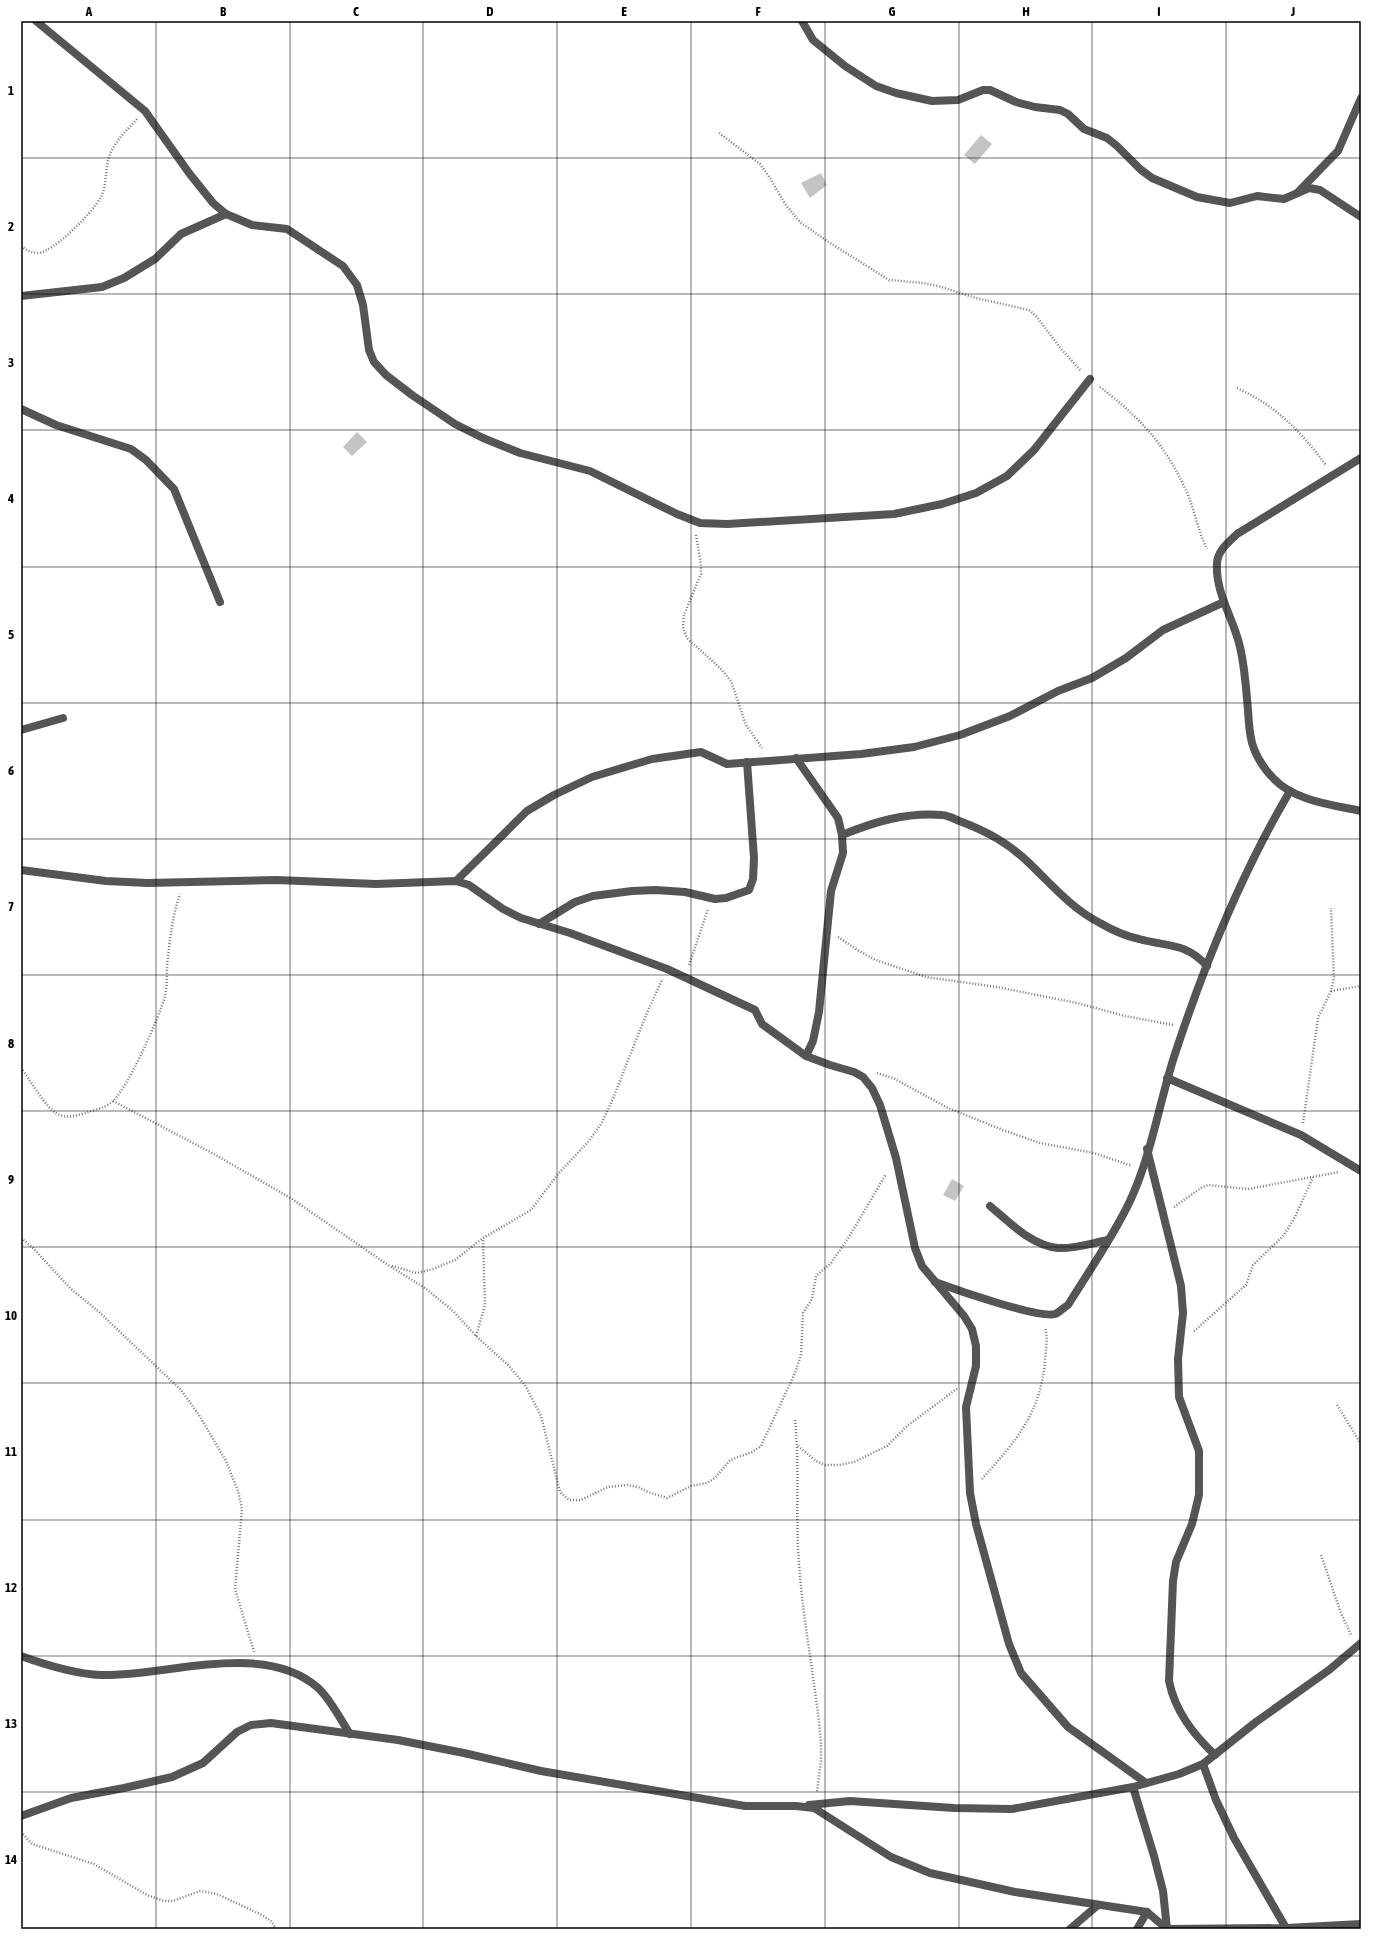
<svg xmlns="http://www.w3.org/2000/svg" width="1382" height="1950" viewBox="0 0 1382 1950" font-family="'Asap Condensed',sans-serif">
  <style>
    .building { fill: #c4c4c4 }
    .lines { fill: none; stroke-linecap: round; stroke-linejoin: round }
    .path { stroke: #777; stroke-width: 2.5; stroke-dasharray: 1 2; stroke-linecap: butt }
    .minor { stroke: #555; stroke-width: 8 }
    .grid { fill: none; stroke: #000; stroke-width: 1; stroke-opacity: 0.55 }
    .neatline { fill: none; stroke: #000; stroke-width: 1.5 }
    .grid-label { font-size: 13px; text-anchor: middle; font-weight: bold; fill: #000 }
  </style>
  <rect width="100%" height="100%" fill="#fff"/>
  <g class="building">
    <polygon points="981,135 992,144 975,164 964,155"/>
    <polygon points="821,173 827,185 810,198 801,183"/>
    <polygon points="357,432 367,442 352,456 343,447"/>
    <polygon points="952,1179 964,1186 955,1201 943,1195"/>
  </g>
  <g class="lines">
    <g class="path">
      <polyline points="719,133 760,164 770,178 785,204 800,222 827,241 889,280 923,283 938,286 976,298 1029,310 1037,317 1061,349 1081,371"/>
      <path d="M21 246C26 250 31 253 38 253 54 252 93 212 101 197 108 183 104 164 112 150 118 138 128 129 137 119"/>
      <path d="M1100 387C1138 416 1163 442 1184 486 1194 506 1197 529 1207 549"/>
      <path d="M1237 388C1278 407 1299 430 1326 465"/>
      <polyline points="696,535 701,565 701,574 684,615 683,627 687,638 720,668 731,681 746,725 762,748"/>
      <polyline points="838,937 859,951 876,960 926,977 997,987 1077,1003 1125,1016 1173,1025"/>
      <polyline points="689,965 708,909"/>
      <polyline points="1331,991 1361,986"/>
      <path d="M21 1068C29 1078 46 1108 56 1113 66 1119 75 1116 85 1113 94 1110 106 1108 113 1101 129 1086 159 1018 165 996 167 986 167 975 167 965 170 941 172 917 180 894"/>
      <polyline points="877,1073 893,1078 948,1108 1003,1130 1040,1143 1094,1153 1132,1166"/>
      <polyline points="113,1101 214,1154 292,1199 388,1265 425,1288 453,1311 476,1336 508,1365 525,1385 541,1416 560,1492 569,1500 581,1500 608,1487 627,1485 638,1487 648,1492 667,1498 691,1486 707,1483 715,1478 730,1460 752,1452 761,1446 795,1373 801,1355 803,1313 812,1299 816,1276 831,1263 849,1237 886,1174"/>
      <polyline points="1303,1123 1318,1018 1331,991 1334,978 1331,908"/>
      <polyline points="1174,1207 1201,1188 1208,1185 1248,1189 1339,1172"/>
      <polyline points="21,1238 33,1248 71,1289 98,1311 181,1390 199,1415 226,1461 238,1491 242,1509 235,1589 254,1652"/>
      <polyline points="392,1266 417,1273 433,1269 455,1260 483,1238 531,1210 558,1174 588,1142 601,1124 612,1101 646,1015 662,980"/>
      <polyline points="1194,1331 1246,1285 1253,1265 1284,1235 1295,1217 1313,1177"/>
      <polyline points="476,1336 485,1305 483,1239"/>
      <polyline points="1337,1405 1361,1444"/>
      <path d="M795 1420C800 1468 795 1515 799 1563 803 1624 816 1683 821 1744V1761L817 1792"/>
      <polyline points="798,1446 816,1461 825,1465 839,1465 854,1462 887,1446 907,1426 958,1388"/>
      <path d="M982 1479C1016 1441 1041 1413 1045 1360 1046 1349 1048 1339 1045 1327"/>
      <polyline points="1321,1555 1341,1613 1351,1635"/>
      <polyline points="21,1832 32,1844 94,1864 147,1895 164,1901 173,1901 200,1891 217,1894 262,1915 272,1922 276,1929"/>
    </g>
    <g class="minor">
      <polyline points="36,21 145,111 189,173 213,203 226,214 252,225 287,229 343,266 357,285 363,305 369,350 374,362 386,375 412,395 455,424 483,438 520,453 590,471 677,514 700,523 727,524 894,514 942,504 976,493 1007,476 1034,450 1090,379"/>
      <polyline points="802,21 813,40 845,66 876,86 896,93 932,101 958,100 983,90 990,90 1016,102 1035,107 1060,110 1068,114 1084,129 1107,138 1117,146 1140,169 1152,178 1197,197 1230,203 1257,196 1284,199 1309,188 1320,190 1361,217"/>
      <polyline points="1299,191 1338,151 1361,98"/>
      <polyline points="21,296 102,287 124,278 155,259 181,234 226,214"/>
      <polyline points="21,409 56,425 131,449 146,460 174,489 220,602"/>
      <path d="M1361 458 1237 534C1228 543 1218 550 1217 563 1215 593 1234 619 1240 647 1245 668 1246 689 1248 710 1249 723 1249 737 1254 749 1258 759 1266 771 1274 779 1295 801 1333 805 1361 811"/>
      <polyline points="21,730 63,718"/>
      <polyline points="796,758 838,818 842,835 843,853 831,891 819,1012 813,1041 806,1056"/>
      <path d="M842 835C874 822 906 812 942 815 948 815 956 820 962 822 988 832 1008 843 1028 862 1051 884 1071 908 1100 923 1112 930 1125 936 1139 939 1168 947 1185 942 1207 966"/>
      <polyline points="21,870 106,881 148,883 276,880 376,884 456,881 469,885 503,909 521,918 570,933 667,969 755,1010 762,1024 806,1056 830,1065 854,1072 863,1077 872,1088 880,1105 896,1158 915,1248 922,1266 964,1316 972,1329 976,1346 976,1366 966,1407 970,1493 976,1524 1009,1644 1021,1673 1068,1727 1146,1783"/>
      <polyline points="456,881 527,811 554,795 592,777 652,759 701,752 727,764 861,754 914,747 960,735 1010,716 1058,691 1092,678 1126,658 1163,630 1224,602"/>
      <polyline points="539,924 575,902 593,896 632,891 656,890 685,892 715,899 726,898 749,890 753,879 754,858 747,762"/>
      <polyline points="1167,1078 1301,1135 1361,1171"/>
      <path d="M1147 1149 1181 1286 1183 1313 1178 1359 1179 1397 1199 1451V1495L1192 1524 1176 1562 1173 1581 1169 1681C1175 1711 1193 1734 1215 1755"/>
      <path d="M990 1206C1009 1222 1032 1246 1058 1248 1075 1249 1092 1243 1108 1240"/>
      <path d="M935 1282C954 1289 1039 1319 1055 1314 1060 1312 1064 1307 1068 1305 1089 1271 1113 1237 1130 1201 1151 1156 1159 1104 1174 1057 1204 965 1241 874 1290 791"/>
      <path d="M21 1656C46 1665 74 1674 101 1675 164 1677 263 1640 317 1687 330 1698 340 1719 350 1734"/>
      <polyline points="1203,1764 1216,1800 1234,1838 1286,1928"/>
      <polyline points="1133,1787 1154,1856 1163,1891 1167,1929"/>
      <polyline points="809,1805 850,1801 954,1808 1012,1809 1133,1787 1179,1774 1203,1764 1256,1722 1329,1670 1361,1643"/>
      <polyline points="21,1816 71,1798 124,1788 172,1777 203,1763 237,1732 251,1725 271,1723 398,1740 464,1753 541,1771 745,1806 796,1806 814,1808 891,1857 930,1873 1015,1892 1147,1912 1167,1929 1286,1928 1361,1924"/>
      <polyline points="1070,1929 1098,1905"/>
      <polyline points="1137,1929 1147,1912"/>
    </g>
  </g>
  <path class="grid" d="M156 21V1929M290 21V1929M423 21V1929M557 21V1929M691 21V1929M825 21V1929M959 21V1929M1092 21V1929M1226 21V1929M21 158H1361M21 294H1361M21 430H1361M21 567H1361M21 703H1361M21 839H1361M21 975H1361M21 1111H1361M21 1247H1361M21 1383H1361M21 1520H1361M21 1656H1361M21 1792H1361"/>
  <rect width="1382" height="1950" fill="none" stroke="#ffffff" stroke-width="44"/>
  <rect x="22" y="22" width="1338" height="1906" class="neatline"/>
  <g class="grid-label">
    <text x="89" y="16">A</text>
    <text x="223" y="16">B</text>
    <text x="356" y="16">C</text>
    <text x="490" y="16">D</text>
    <text x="624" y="16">E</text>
    <text x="758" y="16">F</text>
    <text x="892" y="16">G</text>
    <text x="1026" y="16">H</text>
    <text x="1159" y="16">I</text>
    <text x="1293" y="16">J</text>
    <text x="11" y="95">1</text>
    <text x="11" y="231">2</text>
    <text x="11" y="367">3</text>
    <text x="11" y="503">4</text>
    <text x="11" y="639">5</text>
    <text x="11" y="775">6</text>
    <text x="11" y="911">7</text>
    <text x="11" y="1048">8</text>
    <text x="11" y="1184">9</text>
    <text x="11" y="1320">10</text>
    <text x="11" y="1456">11</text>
    <text x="11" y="1592">12</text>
    <text x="11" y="1728">13</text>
    <text x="11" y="1864">14</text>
  </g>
</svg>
